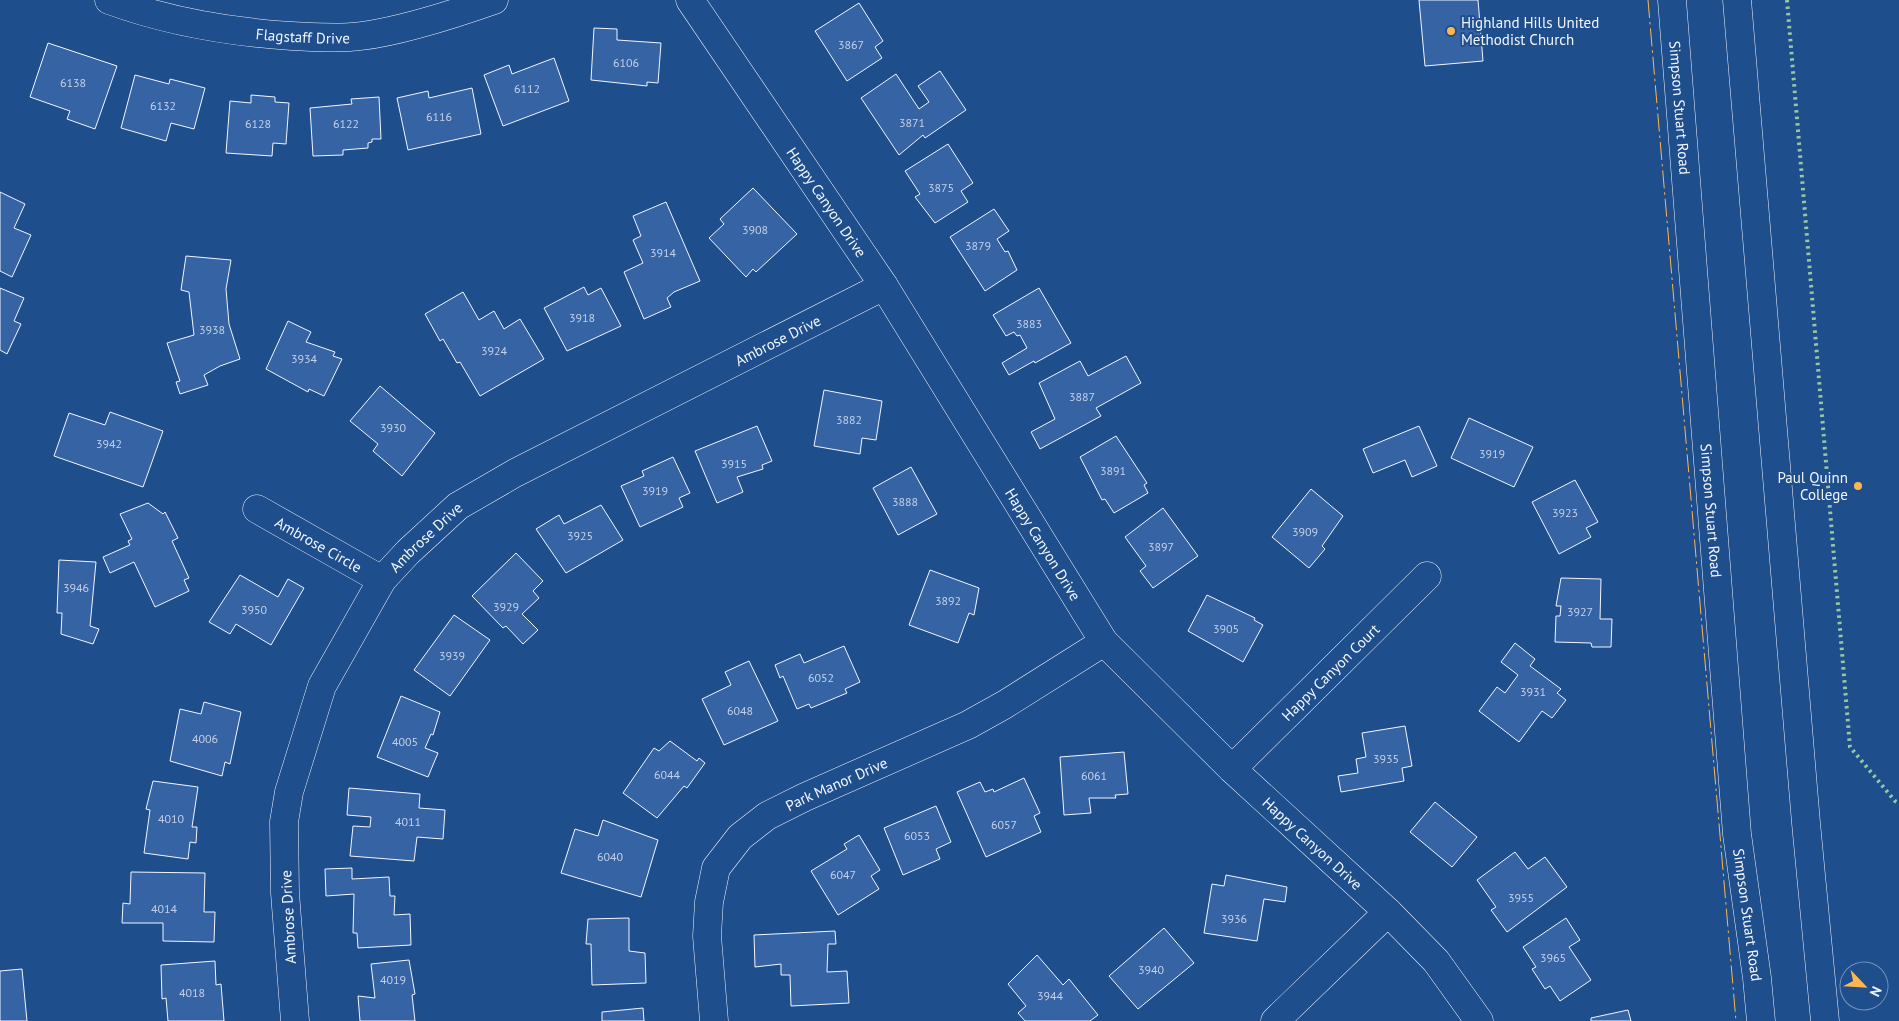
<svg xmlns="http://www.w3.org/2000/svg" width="1899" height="1021" viewBox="0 0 1899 1021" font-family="'PT Sans',sans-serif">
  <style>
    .building { fill: #3563a3; stroke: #f2f6ff }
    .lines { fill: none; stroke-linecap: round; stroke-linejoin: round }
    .minor-casing { stroke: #f2f6ff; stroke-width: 29 }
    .secondary-casing { stroke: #f2f6ff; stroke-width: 29 }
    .minor { stroke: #1f4e8c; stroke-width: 28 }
    .secondary { stroke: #1f4e8c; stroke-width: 28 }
    .hedge { stroke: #97c8a6; stroke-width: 4; stroke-dasharray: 2.5 4; stroke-linecap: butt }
    .power { stroke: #ffb74d; stroke-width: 1; stroke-dasharray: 18 4 2.5 4; stroke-linecap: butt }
    .poi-dot { fill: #ffb74d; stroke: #1f4e8c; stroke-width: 2 }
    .labels { text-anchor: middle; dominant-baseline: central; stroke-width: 4; stroke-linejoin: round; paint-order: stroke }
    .number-label { font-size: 12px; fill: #c3d1e8 }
    .poi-label { font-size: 15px; fill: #f2f6ff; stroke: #1f4e8c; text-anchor: start }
    .street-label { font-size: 15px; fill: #f2f6ff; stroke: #1f4e8c }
  </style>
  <rect width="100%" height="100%" fill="#1f4e8c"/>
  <g class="building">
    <polygon points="1419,0 1478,0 1483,61 1425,66"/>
    <polygon points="859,3 883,41 875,47 882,58 847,81 815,31"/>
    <polygon points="594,28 617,29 617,40 661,43 658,83 647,82 647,86 591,80"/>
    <polygon points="48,43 117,66 95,129 67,119 70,111 30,97"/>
    <polygon points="554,58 569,101 503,126 484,75 509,65 512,74"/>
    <polygon points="940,71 966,110 925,138 923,135 899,155 861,98 896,74 919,109 929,102 918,86"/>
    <polygon points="135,75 169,84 170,79 205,88 194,129 171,123 166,141 121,128"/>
    <polygon points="472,88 481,134 408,150 397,98 428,91 429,98"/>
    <polygon points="251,95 275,97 275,102 289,103 286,144 273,143 272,156 226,153 230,101 251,103"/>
    <polygon points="379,97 381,139 372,139 372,142 368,143 368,148 343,150 343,155 313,156 310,108 352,104 351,99"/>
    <polygon points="948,144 973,183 961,191 968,202 935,223 915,197 920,194 905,171"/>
    <polygon points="753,188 797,234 756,272 753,269 746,277 709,238 724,224 720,219"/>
    <polygon points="0,192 25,204 14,228 31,235 12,277 0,271"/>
    <polygon points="666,202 700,281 674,292 667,298 671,307 644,319 624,272 643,263 633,240 641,236 633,216"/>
    <polygon points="994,209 1009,231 997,239 1005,252 1008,251 1017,270 985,291 950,237"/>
    <polygon points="186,256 231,260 226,289 229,324 240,359 220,366 204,375 208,385 180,394 176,382 180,381 167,343 194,335 189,292 181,290"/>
    <polygon points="584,287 588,295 601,288 621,326 567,351 544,308"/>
    <polygon points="0,288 24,298 14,321 21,324 7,354 0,350"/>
    <polygon points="1039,288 1071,343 1035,363 1034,361 1009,375 1002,363 1027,348 1020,335 1017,336 1014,332 1006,336 993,315"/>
    <polygon points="463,292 479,320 494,311 504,329 520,319 544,359 480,396 460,362 457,363 443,339 440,341 425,314"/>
    <polygon points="288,321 311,332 306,342 335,352 333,356 342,359 324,396 309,389 308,392 266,369"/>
    <polygon points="1126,356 1141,383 1096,408 1101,416 1040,449 1031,432 1055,419 1039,383 1080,361 1088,376"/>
    <polygon points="380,386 435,433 402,476 373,451 378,444 350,421"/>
    <polygon points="824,390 882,401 876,440 862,438 860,454 814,446"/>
    <polygon points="110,412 163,431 143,487 54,456 69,413 105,425"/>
    <polygon points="1469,418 1533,447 1514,487 1451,458"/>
    <polygon points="757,426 772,461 762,465 763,469 737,477 743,492 717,503 695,451"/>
    <polygon points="1419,426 1437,466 1412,477 1405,460 1373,473 1363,449"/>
    <polygon points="1116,436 1147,483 1144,485 1148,493 1114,513 1105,499 1102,500 1080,457"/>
    <polygon points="673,457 690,493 679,498 683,507 640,527 621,486 644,476 642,471"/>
    <polygon points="911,467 937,514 898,535 873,488"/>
    <polygon points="1575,480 1598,522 1586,528 1591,537 1559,554 1532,502"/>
    <polygon points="1311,489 1343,516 1322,546 1325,549 1309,568 1272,537"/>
    <polygon points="148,503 163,514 165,512 178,538 172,541 189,578 184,580 189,591 155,607 134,562 110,573 103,557 130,545 128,541 132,539 120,514"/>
    <polygon points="601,505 623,540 566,573 536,529 559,515 564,524"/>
    <polygon points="1163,508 1198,556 1153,588 1140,571 1146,566 1125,537"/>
    <polygon points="516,553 543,581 533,591 539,598 522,614 538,630 523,644 506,626 503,628 472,596"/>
    <polygon points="59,560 96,562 90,626 99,629 93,644 61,634 62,613 57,613"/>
    <polygon points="930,570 979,588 974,615 969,613 958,643 909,625"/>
    <polygon points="240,575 278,597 288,579 304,588 271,645 236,624 230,634 209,622"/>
    <polygon points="1561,578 1601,579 1600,619 1612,619 1611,647 1592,647 1591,643 1555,642 1556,616 1560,616 1561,606 1556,606"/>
    <polygon points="1207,595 1255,618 1254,620 1263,625 1243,662 1188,631"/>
    <polygon points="454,615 490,640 450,696 414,670"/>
    <polygon points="1515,643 1535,659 1530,666 1561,689 1557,693 1566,700 1552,718 1542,711 1519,742 1479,711 1497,687 1505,693 1518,675 1501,662"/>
    <polygon points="844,646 860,682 845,689 847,693 811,708 809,704 797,709 783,676 780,678 775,665 800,654 804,663"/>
    <polygon points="749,661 778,721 724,745 702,699 731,685 725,672"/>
    <polygon points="401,696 440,712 433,735 431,734 425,748 438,753 428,777 377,757"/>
    <polygon points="204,702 241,712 230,764 225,762 222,776 170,761 180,709 201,714"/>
    <polygon points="1405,726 1412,766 1402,768 1404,781 1341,792 1338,776 1358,773 1356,759 1366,757 1362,733"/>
    <polygon points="670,741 697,761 699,758 705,763 687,788 684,786 657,818 623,793 654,748 659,751"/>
    <polygon points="1124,752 1128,794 1115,795 1116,798 1089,798 1091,813 1064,815 1060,757"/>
    <polygon points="1024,778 1040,813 1034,816 1041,832 986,857 957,792 980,782 985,792 993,789 994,792"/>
    <polygon points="153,781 198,787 192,827 197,827 196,843 190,842 188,859 144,853 150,810 146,809"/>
    <polygon points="349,788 420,794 419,808 445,810 443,839 417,837 414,861 350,856 353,826 370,827 371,817 347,815"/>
    <polygon points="1435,802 1477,837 1452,867 1410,832"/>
    <polygon points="936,806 951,842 936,849 940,859 903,875 884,828"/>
    <polygon points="603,820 658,840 641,897 561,873 575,829 598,836"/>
    <polygon points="859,835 880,870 871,876 879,889 838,915 811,871 847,849 844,844"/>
    <polygon points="1515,852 1528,869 1545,857 1567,887 1507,932 1491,910 1496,907 1477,880"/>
    <polygon points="352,868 352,879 389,877 390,896 395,896 394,915 410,914 411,945 358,948 357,933 353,933 354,894 326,896 325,869"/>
    <polygon points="131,872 205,873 204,912 215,912 214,942 163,941 163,923 122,923 123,903 130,904"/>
    <polygon points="1226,875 1287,887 1285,902 1264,899 1257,941 1204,933 1212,884 1224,886"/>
    <polygon points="629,918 629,951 645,953 646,983 592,985 591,944 586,944 588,919"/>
    <polygon points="1566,918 1580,940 1569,947 1591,980 1560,1001 1550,986 1545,989 1532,969 1536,967 1523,947"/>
    <polygon points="1164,928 1194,963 1138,1009 1109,976"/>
    <polygon points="835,931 836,944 828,944 827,972 847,971 849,1003 791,1006 790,975 781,975 781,964 755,967 754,935"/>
    <polygon points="1037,955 1063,985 1069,979 1098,1015 1090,1021 1025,1021 1018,1013 1026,1006 1008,984"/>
    <polygon points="409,960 415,994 412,995 415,1021 360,1021 358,996 375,998 371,964"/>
    <polygon points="215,961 216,985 221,984 224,1021 168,1021 166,998 162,999 161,965"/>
    <polygon points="22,969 27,1021 0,1021 0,971"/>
    <polygon points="643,1008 644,1021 602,1021 602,1012"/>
    <polygon points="1628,1010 1631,1021 1591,1021 1591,1018"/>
  </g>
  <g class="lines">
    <defs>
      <g id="minor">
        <path id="s1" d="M109 0C169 22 229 32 292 36 314 37 339 39 361 36 402 31 454 14 494 0"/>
        <path id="s2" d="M690 0 884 286 1104 642 1232 769 1388 912 1436 961 1479 1021"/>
        <path id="s3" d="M257 509 382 580"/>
        <path id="s4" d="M1232 769 1427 576"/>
        <path id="s5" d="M295 1021 285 893 284 822 289 792 322 686 382 580 408 552 458 506 515 473 884 286"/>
        <path id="s6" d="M714 1021 707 936 709 902 716 868 740 837 767 816 805 797 968 725 1004 705 1104 642"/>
        <polyline points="1275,1021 1388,912"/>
      </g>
      <g id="secondary">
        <path id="s7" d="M1672 0 1737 834 1757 978 1761 1021"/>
        <polyline points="1737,0 1806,823 1825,1021"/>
      </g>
    </defs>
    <use href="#minor" class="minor-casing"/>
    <use href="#secondary" class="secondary-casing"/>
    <use href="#minor" class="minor"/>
    <use href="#secondary" class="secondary"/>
    <polyline class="hedge" points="1787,0 1850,747 1895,801 1899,803"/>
    <polyline class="power" points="1648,0 1736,1021"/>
  </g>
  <g class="poi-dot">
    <circle cx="1451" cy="31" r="5"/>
    <circle cx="1858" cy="486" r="5"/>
  </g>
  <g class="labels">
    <g class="number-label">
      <text x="851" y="44">3867</text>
      <text x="626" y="62">6106</text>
      <text x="73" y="82">6138</text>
      <text x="527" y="88">6112</text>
      <text x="163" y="105">6132</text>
      <text x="439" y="116">6116</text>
      <text x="912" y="122">3871</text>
      <text x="258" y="123">6128</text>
      <text x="346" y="123">6122</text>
      <text x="941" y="187">3875</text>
      <text x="755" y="229">3908</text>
      <text x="978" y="245">3879</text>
      <text x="663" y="252">3914</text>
      <text x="582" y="317">3918</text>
      <text x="1029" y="323">3883</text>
      <text x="212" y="329">3938</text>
      <text x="494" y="350">3924</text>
      <text x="304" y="358">3934</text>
      <text x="1082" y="396">3887</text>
      <text x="849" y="419">3882</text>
      <text x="393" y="427">3930</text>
      <text x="109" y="443">3942</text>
      <text x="1492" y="453">3919</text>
      <text x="734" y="463">3915</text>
      <text x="1113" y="470">3891</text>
      <text x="655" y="490">3919</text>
      <text x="905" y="501">3888</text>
      <text x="1565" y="512">3923</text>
      <text x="1305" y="531">3909</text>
      <text x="580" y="535">3925</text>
      <text x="1161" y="546">3897</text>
      <text x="76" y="587">3946</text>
      <text x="948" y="600">3892</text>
      <text x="506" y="606">3929</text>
      <text x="254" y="609">3950</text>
      <text x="1580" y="611">3927</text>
      <text x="1226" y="628">3905</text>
      <text x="452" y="655">3939</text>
      <text x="821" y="677">6052</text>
      <text x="1533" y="691">3931</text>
      <text x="740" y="710">6048</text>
      <text x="205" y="738">4006</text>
      <text x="405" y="741">4005</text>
      <text x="1386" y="758">3935</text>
      <text x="667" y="774">6044</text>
      <text x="1094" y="775">6061</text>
      <text x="171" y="818">4010</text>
      <text x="408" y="821">4011</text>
      <text x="1004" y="824">6057</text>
      <text x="917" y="835">6053</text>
      <text x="610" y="856">6040</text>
      <text x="843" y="874">6047</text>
      <text x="1521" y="897">3955</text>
      <text x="164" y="908">4014</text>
      <text x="1234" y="918">3936</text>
      <text x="1553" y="957">3965</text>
      <text x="1151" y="969">3940</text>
      <text x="393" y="979">4019</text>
      <text x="192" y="992">4018</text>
      <text x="1050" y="995">3944</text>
    </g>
    <g class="poi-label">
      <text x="1461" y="22">Highland Hills United<tspan x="1461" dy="17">Methodist Church</tspan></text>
      <text x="1848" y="477" text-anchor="end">Paul Quinn<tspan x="1848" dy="17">College</tspan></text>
    </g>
    <g class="street-label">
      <text stroke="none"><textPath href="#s1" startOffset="198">Flagstaff Drive</textPath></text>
      <text stroke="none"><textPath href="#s7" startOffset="108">Simpson Stuart Road</textPath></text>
      <text stroke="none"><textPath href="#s2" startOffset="244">Happy Canyon Drive</textPath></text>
      <text stroke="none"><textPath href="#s5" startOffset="929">Ambrose Drive</textPath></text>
      <text stroke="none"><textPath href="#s7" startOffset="512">Simpson Stuart Road</textPath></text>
      <text stroke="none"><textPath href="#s5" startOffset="524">Ambrose Drive</textPath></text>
      <text stroke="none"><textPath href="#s2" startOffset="649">Happy Canyon Drive</textPath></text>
      <text stroke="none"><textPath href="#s3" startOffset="71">Ambrose Circle</textPath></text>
      <text stroke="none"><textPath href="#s4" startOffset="138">Happy Canyon Court</textPath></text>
      <text stroke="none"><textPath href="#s6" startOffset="304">Park Manor Drive</textPath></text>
      <text stroke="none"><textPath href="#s2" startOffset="1054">Happy Canyon Drive</textPath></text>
      <text stroke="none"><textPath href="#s7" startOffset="918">Simpson Stuart Road</textPath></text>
      <text transform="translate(288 917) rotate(-93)">Ambrose Drive</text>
    </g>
  </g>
  <g transform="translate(1864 986) rotate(115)"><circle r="24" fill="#1f4e8c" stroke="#7391ba"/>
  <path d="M0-4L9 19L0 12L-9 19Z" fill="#ffb74d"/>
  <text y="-8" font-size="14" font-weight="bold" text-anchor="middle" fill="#f2f6ff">N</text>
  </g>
</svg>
